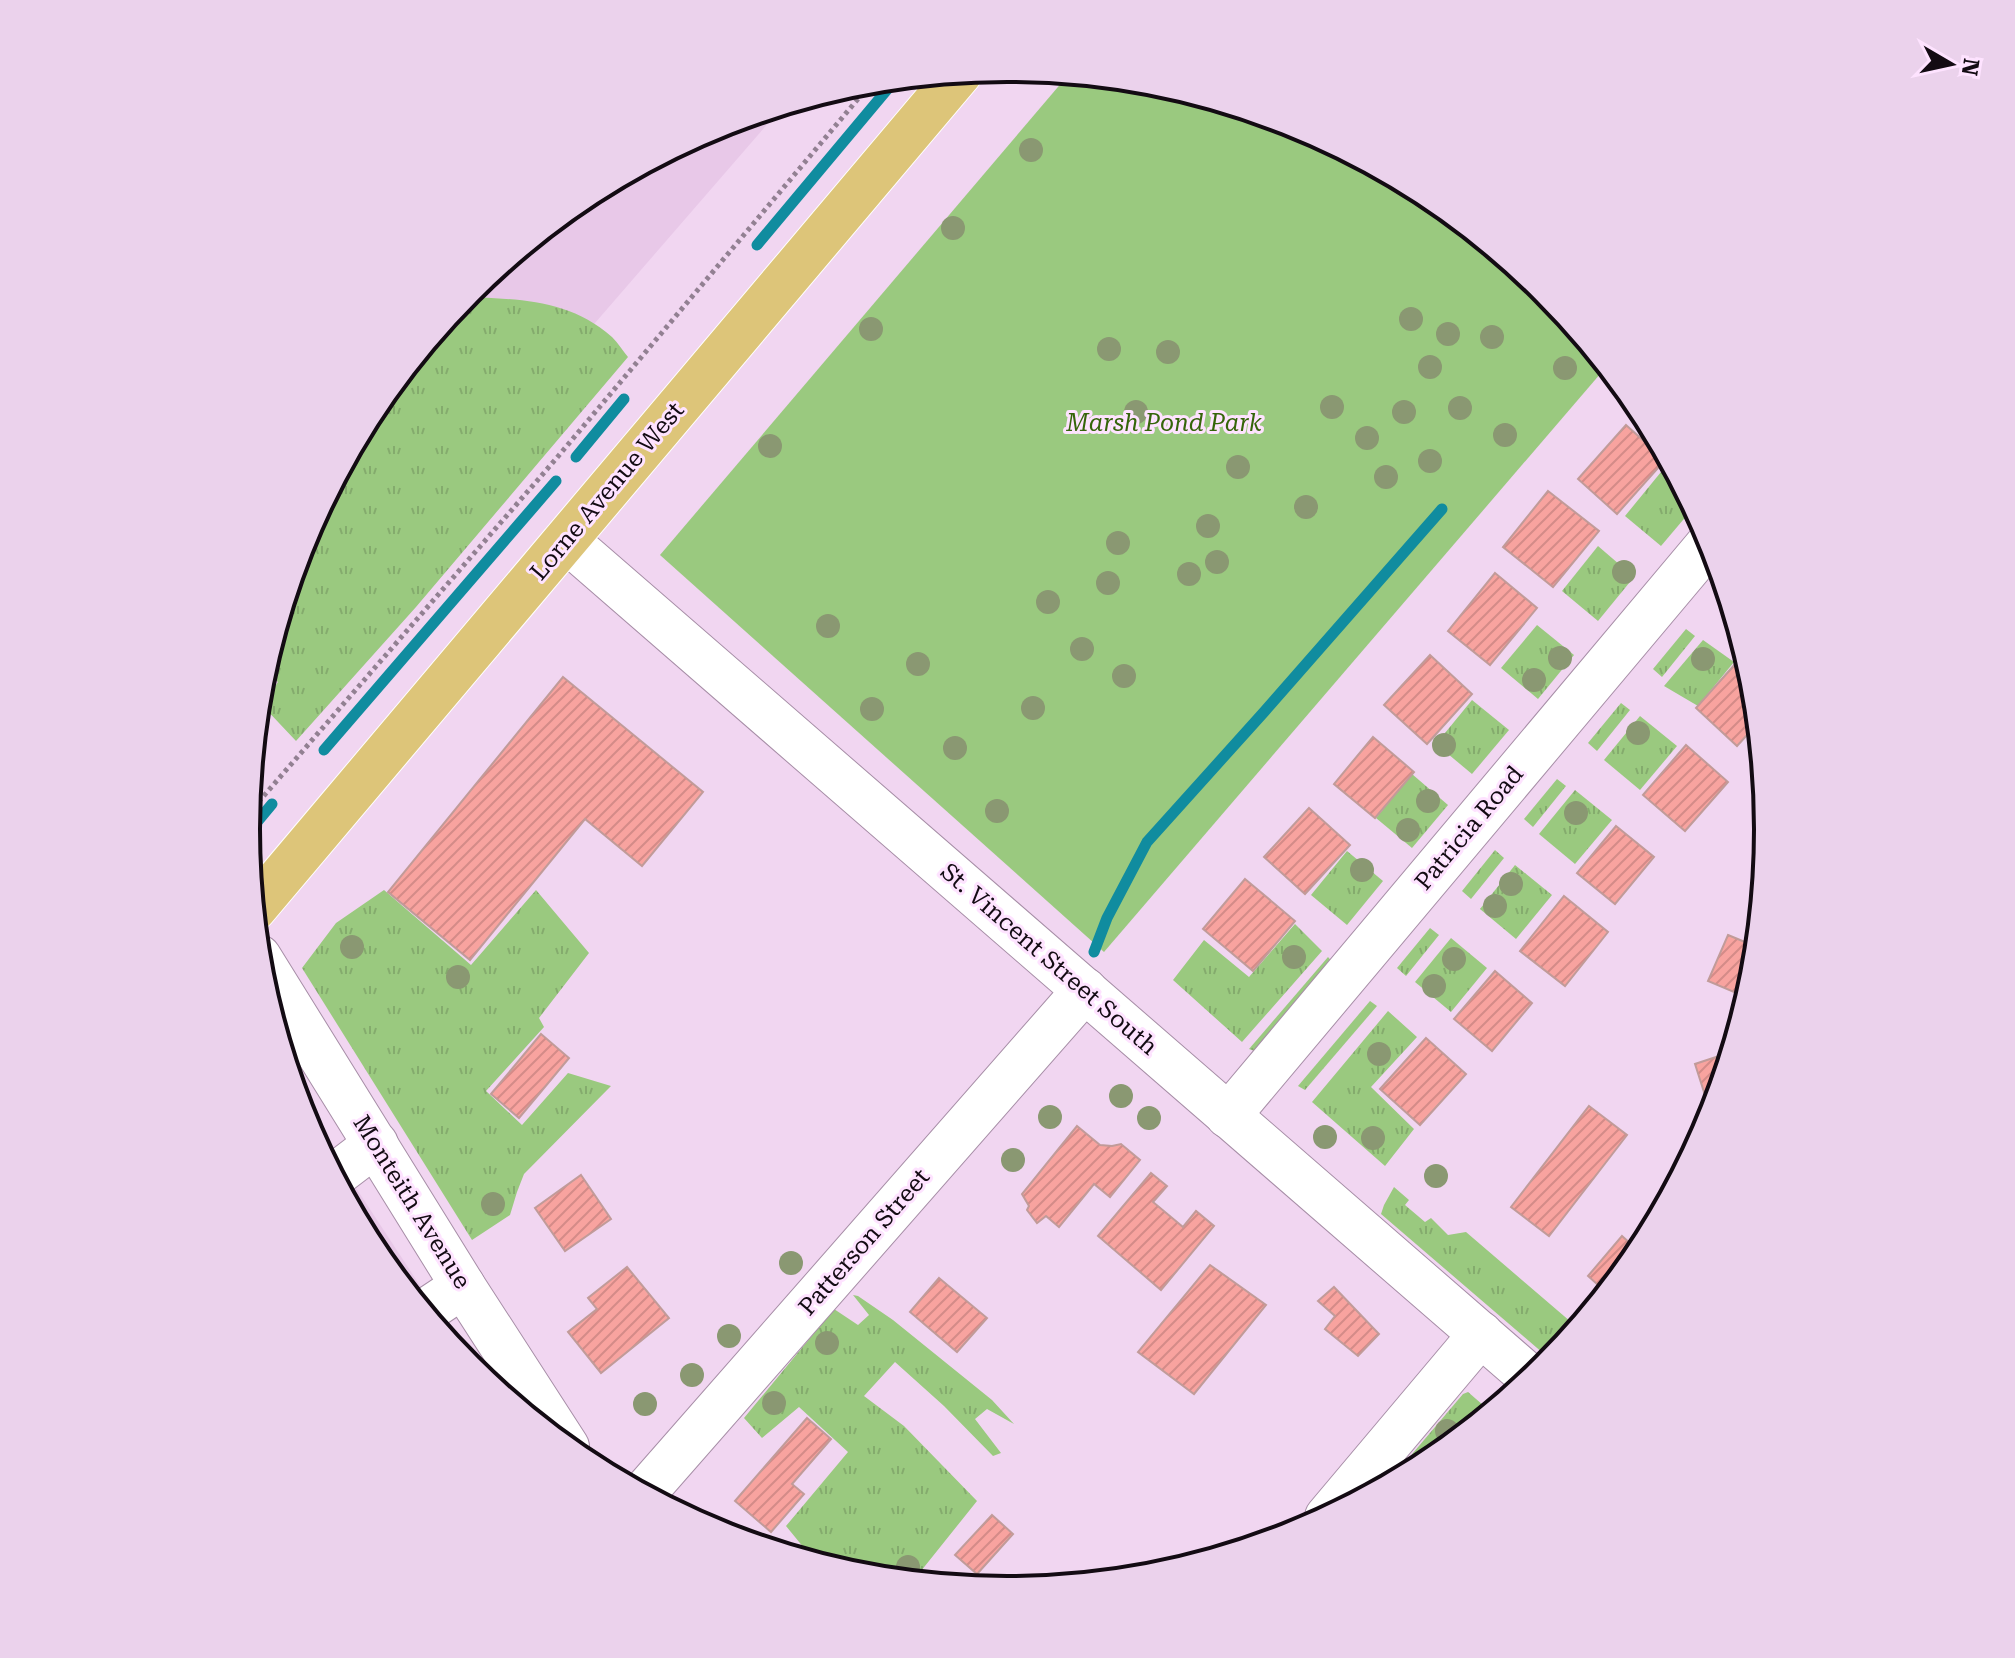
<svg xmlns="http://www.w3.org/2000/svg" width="2015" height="1658" viewBox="0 0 2015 1658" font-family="'Roboto Serif',serif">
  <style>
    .built { fill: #e8c8e8 }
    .grass { fill: url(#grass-tufts) }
    .green { fill: #9ac97f }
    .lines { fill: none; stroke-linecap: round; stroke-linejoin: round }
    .stream { stroke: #108c9f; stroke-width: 11 }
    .building { fill: url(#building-hatch); stroke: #c19b99; stroke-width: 2 }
    .minor-casing { stroke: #a78ea7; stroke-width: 46 }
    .major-casing { stroke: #fff; stroke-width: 46 }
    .path { stroke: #928092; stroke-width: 5; stroke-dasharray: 4 4; stroke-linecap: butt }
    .minor { stroke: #fff; stroke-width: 44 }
    .major { stroke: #ddc579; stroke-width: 44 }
    .tree { fill: #8a9872 }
    .labels { text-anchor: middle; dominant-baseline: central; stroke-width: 6; stroke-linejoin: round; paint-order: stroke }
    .park-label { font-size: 24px; font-style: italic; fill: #35650a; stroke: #fee3ff }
    .street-label { font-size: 24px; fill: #130b13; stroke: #fee3ff }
    .rim { fill: none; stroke: #130b13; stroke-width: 4 }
  </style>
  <defs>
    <pattern id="grass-tufts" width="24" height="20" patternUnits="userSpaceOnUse" patternTransform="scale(2)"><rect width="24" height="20" fill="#9ac97f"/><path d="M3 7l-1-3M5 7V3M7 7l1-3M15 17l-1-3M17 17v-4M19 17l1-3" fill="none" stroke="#84ab6d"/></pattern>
    <pattern id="building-hatch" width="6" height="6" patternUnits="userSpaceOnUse" patternTransform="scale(2)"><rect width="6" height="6" fill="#f8a39f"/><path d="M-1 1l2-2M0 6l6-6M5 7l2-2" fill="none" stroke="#d48b88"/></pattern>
  </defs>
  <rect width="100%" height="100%" fill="#f1d6f1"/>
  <g class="built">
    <polygon points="783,106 258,712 261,680 305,537 375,406 470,291 585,196 717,126"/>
    <polygon points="299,1101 478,1374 469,1367 375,1251 304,1120"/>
  </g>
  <g class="grass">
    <path d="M464 297C518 299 569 299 612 337 618 343 623 351 628 357L416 607 296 741 262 705 278 682 264 670 305 537 375 406Z"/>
    <polygon points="1661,472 1687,493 1694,507 1661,546 1625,516"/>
    <polygon points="1598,546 1634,577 1598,621 1562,591"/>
    <polygon points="1537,625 1574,655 1538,699 1501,668"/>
    <polygon points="1686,629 1695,636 1662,677 1653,669"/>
    <polygon points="1703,640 1734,662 1698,706 1664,686"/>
    <polygon points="1472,700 1509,730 1472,774 1436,744"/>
    <polygon points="1621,703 1630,710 1597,751 1588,743"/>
    <polygon points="1640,716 1677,746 1640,790 1604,760"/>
    <polygon points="1412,774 1448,805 1412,848 1376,818"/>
    <polygon points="1557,779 1566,786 1533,827 1524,819"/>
    <polygon points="1575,790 1612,820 1575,864 1539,834"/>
    <polygon points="1495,850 1504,858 1471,899 1462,891"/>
    <polygon points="1347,851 1383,881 1347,925 1311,895"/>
    <polygon points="1515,865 1552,895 1516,939 1480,909"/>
    <polygon points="384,890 471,965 536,890 589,953 539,1018 544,1027 486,1091 522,1125 568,1073 611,1086 524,1174 517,1192 510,1215 472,1240 302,968 336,923"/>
    <polygon points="1295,924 1322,951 1242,1042 1173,980 1204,940 1249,977"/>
    <polygon points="1430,928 1439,935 1406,976 1397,968"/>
    <polygon points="1451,938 1487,968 1451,1012 1415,982"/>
    <polygon points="1328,957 1336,966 1260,1053 1249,1049"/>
    <polygon points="1370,1001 1377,1006 1305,1090 1298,1086"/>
    <polygon points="1388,1011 1417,1037 1371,1087 1414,1129 1385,1166 1312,1102"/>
    <polygon points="1394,1187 1409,1200 1405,1205 1425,1222 1431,1218 1448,1235 1466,1232 1578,1328 1551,1360 1381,1214 1384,1205"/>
    <polygon points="853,1295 858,1296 893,1320 992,1400 1014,1424 987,1409 975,1419 1001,1453 993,1456 944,1406 895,1362 864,1396 904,1426 977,1501 913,1581 859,1575 796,1556 804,1548 786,1526 848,1452 799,1407 762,1438 744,1418 834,1309 858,1325 869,1315"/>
    <polygon points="1468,1392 1491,1412 1430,1462 1385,1486 1463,1394"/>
  </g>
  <polygon class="green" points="1069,74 1156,83 1299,126 1431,197 1546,291 1607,366 1104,952 660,555"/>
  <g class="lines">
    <g class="stream">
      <polyline points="757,245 896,79"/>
      <polyline points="576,457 624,399"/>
      <polyline points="324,750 556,481"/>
      <polyline points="247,834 272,804"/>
      <polyline points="1094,952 1107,918 1147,842 1264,712 1442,509"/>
    </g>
  </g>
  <g class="building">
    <polygon points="1626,425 1665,460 1617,514 1578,479"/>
    <polygon points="1548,491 1599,531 1553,587 1503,547"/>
    <polygon points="1495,573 1537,608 1490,665 1448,631"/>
    <polygon points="1430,655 1472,694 1427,744 1384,705"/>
    <polygon points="1737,662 1752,675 1758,723 1737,746 1696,708"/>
    <polygon points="563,677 703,792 642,866 585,819 470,960 388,892"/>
    <polygon points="1373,737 1414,772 1375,818 1334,784"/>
    <polygon points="1686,745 1728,782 1685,831 1643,795"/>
    <polygon points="1309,808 1350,845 1305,894 1264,857"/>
    <polygon points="1616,826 1654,857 1615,904 1577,873"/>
    <polygon points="1245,879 1295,921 1253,971 1203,929"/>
    <polygon points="1564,896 1608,932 1565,986 1520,951"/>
    <polygon points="1728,935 1757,947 1754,978 1748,998 1708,981"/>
    <polygon points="1495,971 1532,1003 1492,1051 1454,1019"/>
    <polygon points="541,1034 569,1058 519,1118 491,1094"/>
    <polygon points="1426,1038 1466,1074 1420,1125 1380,1089"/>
    <polygon points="1731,1052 1712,1117 1695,1064"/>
    <polygon points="1589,1106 1627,1135 1549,1236 1511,1207"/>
    <polygon points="1077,1126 1100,1145 1112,1146 1121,1144 1140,1160 1110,1197 1094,1184 1059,1227 1046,1216 1037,1223 1027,1210 1029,1206 1022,1194"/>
    <polygon points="1151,1173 1167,1186 1153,1202 1183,1227 1196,1211 1214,1226 1161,1290 1098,1236"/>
    <polygon points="581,1175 611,1219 565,1251 535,1208"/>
    <polygon points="1622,1236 1640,1252 1607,1293 1588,1276"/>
    <polygon points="1210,1265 1266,1305 1194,1394 1138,1352"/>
    <polygon points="627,1267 669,1318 601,1373 568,1332 597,1309 588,1298"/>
    <polygon points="939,1278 987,1318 957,1352 910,1312"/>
    <polygon points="1334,1287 1379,1334 1358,1356 1325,1329 1335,1316 1318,1301"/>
    <polygon points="807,1418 831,1439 792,1484 804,1494 771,1532 735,1501"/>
    <polygon points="992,1515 1013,1534 977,1574 955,1555"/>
  </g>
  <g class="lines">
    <defs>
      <g id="minor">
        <polyline points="566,540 1532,1379"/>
        <polyline points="259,957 463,1286 567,1447"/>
        <polyline points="1228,1116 1711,541"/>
        <polyline points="334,1176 376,1144"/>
        <polyline points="424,1312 463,1286"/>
        <polyline points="644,1493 1085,990"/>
        <polyline points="1327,1517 1481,1334"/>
      </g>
      <polyline id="major" points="254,909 960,73"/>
    </defs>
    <use href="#minor" class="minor-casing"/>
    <use href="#major" class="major-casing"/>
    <polyline class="path" points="248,814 555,460 873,81"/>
    <use href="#minor" class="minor"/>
    <use href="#major" class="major"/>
  </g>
  <g class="tree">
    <circle cx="1031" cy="150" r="12"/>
    <circle cx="953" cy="228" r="12"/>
    <circle cx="1411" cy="319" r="12"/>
    <circle cx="871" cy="329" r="12"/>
    <circle cx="1448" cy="334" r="12"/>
    <circle cx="1492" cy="337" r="12"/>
    <circle cx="1109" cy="349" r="12"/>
    <circle cx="1168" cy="352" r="12"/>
    <circle cx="1430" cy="367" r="12"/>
    <circle cx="1565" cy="368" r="12"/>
    <circle cx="1332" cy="407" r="12"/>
    <circle cx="1460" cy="408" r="12"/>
    <circle cx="1136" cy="412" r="12"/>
    <circle cx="1404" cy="412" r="12"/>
    <circle cx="1505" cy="435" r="12"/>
    <circle cx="1367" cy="438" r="12"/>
    <circle cx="770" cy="446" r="12"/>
    <circle cx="1430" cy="461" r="12"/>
    <circle cx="1238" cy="467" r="12"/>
    <circle cx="1386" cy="477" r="12"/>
    <circle cx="1306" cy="507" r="12"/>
    <circle cx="1208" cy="526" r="12"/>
    <circle cx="1118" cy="543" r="12"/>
    <circle cx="1217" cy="562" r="12"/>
    <circle cx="1624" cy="572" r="12"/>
    <circle cx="1189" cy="574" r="12"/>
    <circle cx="1108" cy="583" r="12"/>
    <circle cx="1048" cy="602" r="12"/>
    <circle cx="828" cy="626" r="12"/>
    <circle cx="1082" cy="649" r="12"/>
    <circle cx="1560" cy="658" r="12"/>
    <circle cx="1703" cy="659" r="12"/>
    <circle cx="918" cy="664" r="12"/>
    <circle cx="1124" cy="676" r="12"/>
    <circle cx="1534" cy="680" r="12"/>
    <circle cx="1033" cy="708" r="12"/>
    <circle cx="872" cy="709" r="12"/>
    <circle cx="1638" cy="733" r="12"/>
    <circle cx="1444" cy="745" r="12"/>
    <circle cx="955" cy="748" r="12"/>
    <circle cx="1428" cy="801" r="12"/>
    <circle cx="997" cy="811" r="12"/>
    <circle cx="1576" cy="813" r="12"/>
    <circle cx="1408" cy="830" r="12"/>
    <circle cx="1362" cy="870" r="12"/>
    <circle cx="1511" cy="884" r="12"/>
    <circle cx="1495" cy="906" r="12"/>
    <circle cx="352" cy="947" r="12"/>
    <circle cx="1294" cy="957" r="12"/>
    <circle cx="1454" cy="959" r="12"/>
    <circle cx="458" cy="977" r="12"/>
    <circle cx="1434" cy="986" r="12"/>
    <circle cx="1379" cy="1054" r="12"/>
    <circle cx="1121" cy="1096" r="12"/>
    <circle cx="1050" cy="1117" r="12"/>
    <circle cx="1149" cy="1118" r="12"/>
    <circle cx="1325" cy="1137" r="12"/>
    <circle cx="1373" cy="1138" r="12"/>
    <circle cx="1013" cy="1160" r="12"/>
    <circle cx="1436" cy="1176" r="12"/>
    <circle cx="493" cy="1204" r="12"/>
    <circle cx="791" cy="1263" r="12"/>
    <circle cx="729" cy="1336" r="12"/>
    <circle cx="827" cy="1343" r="12"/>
    <circle cx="692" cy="1375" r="12"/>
    <circle cx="774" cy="1403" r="12"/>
    <circle cx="645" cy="1404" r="12"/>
    <circle cx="1447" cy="1431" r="12"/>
    <circle cx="908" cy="1567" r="12"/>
  </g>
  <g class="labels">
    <g class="park-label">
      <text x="1164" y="423">Marsh Pond Park</text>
    </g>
    <g class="street-label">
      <text transform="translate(607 491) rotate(-50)">Lorne Avenue West</text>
      <text transform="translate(1469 828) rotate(-50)">Patricia Road</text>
      <text transform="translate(1049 959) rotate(41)">St. Vincent Street South</text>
      <text transform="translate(412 1202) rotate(58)">Monteith Avenue</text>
      <text transform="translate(864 1242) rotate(-49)">Patterson Street</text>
    </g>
  </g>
  <path d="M0 0H2015V1658H0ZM260 829a747 747 0 1 1 1494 0a747 747 0 1 1-1494 0Z" fill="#ebd2ec" fill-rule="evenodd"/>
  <path class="rim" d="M260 829a747 747 0 1 1 1494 0a747 747 0 1 1-1494 0Z"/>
  <g transform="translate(1951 64) rotate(99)" stroke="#fee3ff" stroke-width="6" paint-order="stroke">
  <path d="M0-6L14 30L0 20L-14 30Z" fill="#130b13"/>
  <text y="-12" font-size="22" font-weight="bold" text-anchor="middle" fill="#130b13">N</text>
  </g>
</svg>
